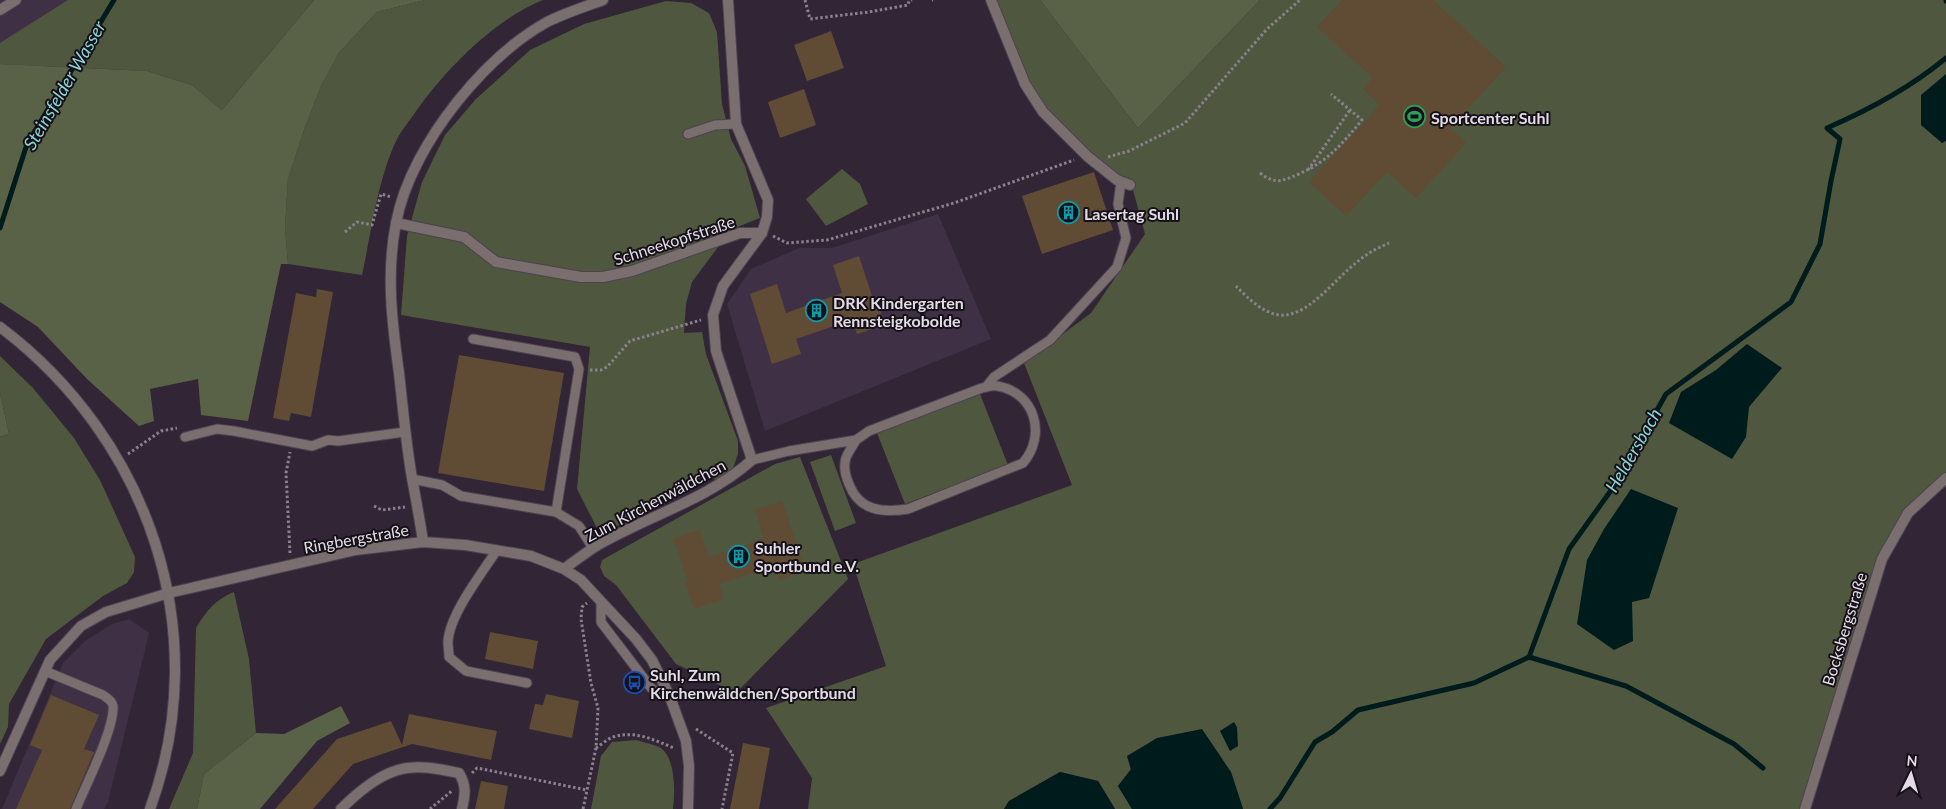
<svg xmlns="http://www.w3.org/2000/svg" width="1946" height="809" viewBox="0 0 1946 809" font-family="Lato,sans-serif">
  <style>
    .built { fill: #403046 }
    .green { fill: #4f573e }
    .forest { fill: #596246 }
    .water { fill: #001b1c }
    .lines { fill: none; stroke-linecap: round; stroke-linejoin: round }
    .stream { stroke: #001b1c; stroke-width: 5 }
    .building { fill: #604b35 }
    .service-casing { stroke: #4d4252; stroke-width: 11 }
    .minor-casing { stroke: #4d4252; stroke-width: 12 }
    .tertiary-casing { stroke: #4d4252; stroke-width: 12 }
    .path { stroke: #8a818e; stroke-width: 3; stroke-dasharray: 2.5 2.5; stroke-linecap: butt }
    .service { stroke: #7a6e6f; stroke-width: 9 }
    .minor { stroke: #7a6e6f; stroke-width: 10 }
    .tertiary { stroke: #7a6e6f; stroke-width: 10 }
    .labels { text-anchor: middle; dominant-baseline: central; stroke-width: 4; stroke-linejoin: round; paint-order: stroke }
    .poi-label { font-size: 16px; font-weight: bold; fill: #e3dce6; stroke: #161118; text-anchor: start }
    .street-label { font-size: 16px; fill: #e3dce6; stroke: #161118 }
    .water-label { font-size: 18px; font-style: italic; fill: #8bd5d6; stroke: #161118 }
  </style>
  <rect width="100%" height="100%" fill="#312536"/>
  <g class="built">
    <polygon points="0,0 148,0 0,94"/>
    <polygon points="938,214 991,339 765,431 727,304 751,269 799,248 832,248"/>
    <polygon points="129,619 149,633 108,802 104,809 2,809 63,663 85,641 112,624"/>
  </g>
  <g class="green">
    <polygon points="68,0 314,0 222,110 192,85 147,71 0,64 0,43"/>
    <path d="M425 0H543C494 19 441 74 412 117 407 124 401 131 397 139 377 181 372 230 362 275L288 264 285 228 288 179 304 130 321 86 339 53 377 12Z"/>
    <polygon points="992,0 1040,0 1138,128 1260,0 1946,0 1946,478 1908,514 1882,559 1805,809 1243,809 1231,772 1157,738 1150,743 1118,786 1132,809 1115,809 1098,781 1060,772 1009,801 1004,809 808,809 812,778 766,708 886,666 853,564 1072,485 1024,363 1091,313 1145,234 1130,179 1123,176 1117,180 1043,112"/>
    <polygon points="666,1 691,3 709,13 717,32 722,104 731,139 745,166 760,218 717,235 718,247 692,282 686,304 684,333 702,332 706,354 738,441 738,454 732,471 715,480 711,473 663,497 665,504 600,534 577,489 590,347 401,315 407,236 422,182 445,135 476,99 530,50 584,24"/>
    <polygon points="842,169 860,184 868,204 826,226 806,199"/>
    <polygon points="0,356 33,388 74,438 100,480 135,557 134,572 127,583 103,596 46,639 9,704 8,727 0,744 0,437 9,434 0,393"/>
    <polygon points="980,394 1008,465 905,504 877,433"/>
    <polygon points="831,455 856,523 835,531 810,462"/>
    <polygon points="800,457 848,579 736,693 676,664 616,585 604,576 600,567 602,560 775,464"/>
    <path d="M234 592 249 659 256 733 204 774 197 809H169L193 753 196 628C206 611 216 599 234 592Z"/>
    <path d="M636 740C643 742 652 744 659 747 676 756 675 792 673 809H591L601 756 612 742Z"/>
  </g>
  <g class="forest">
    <polygon points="314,0 425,0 377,12 339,53 321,86 304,130 288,179 285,228 288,264 281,264 248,421 201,415 198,379 150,389 154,421 139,426 87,379 38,327 0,302 0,64 147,71 192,85 222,110"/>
    <polygon points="1040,0 1260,0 1138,128"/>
    <polygon points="0,393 9,434 0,437"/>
    <polygon points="341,706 350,723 317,741 260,809 197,809 204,774 256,733 284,734"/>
  </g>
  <g class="water">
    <polygon points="1946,74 1946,141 1942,143 1921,125 1921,95"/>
    <polygon points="1747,344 1782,368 1749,407 1746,437 1732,459 1669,423 1681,392 1716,370"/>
    <polygon points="1631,489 1678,508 1649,598 1632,602 1633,641 1614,650 1577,624 1587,560 1604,529"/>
    <polygon points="1234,722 1237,727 1238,746 1230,751 1220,731"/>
    <polygon points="1202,729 1231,772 1243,809 1132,809 1118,786 1131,770 1127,756 1157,738"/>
    <polygon points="1060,772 1098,781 1115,809 1004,809 1009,801"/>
  </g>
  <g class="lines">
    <g class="stream">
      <polyline points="1946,0 1946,1"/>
      <polyline points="0,228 27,144 114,0"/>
      <polyline points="1529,657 1626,686 1734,744 1763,768"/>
      <path d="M1270 809 1280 798 1315 742 1332 732 1358 710 1474 683 1529 657 1569 549 1617 482 1666 394 1791 302 1820 244 1831 181 1840 139 1827 128C1871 109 1910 88 1946 58"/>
    </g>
  </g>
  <g class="building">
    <polygon points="1342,0 1433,0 1506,67 1450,128 1466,143 1416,198 1387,172 1346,216 1309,182 1380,105 1363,89 1373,78 1317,27"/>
    <polygon points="831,31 844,68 807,81 794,45"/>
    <polygon points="804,89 816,125 780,138 768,102"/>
    <polygon points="1094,172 1113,230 1042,254 1022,196"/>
    <polygon points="859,256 873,299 876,298 885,325 857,334 852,320 796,339 801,354 772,364 750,294 777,284 786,313 842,293 833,265"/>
    <polygon points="317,289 333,292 311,417 291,413 289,421 273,418 296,293 316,297"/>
    <polygon points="459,355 564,373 544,491 438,473"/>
    <polygon points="782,501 806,571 779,580 774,566 719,584 724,599 694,609 685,582 688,581 673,539 699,530 709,557 764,539 755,510"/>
    <polygon points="490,632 538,641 533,669 485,659"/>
    <polygon points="546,694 579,701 572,738 529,729 535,704 543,705"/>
    <polygon points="51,695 99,715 84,749 94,752 70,809 16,809 42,750 30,745"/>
    <polygon points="409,714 497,731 491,760 412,744 353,764 313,809 275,809 337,739 391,721 402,745"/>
    <polygon points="743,743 770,748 759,809 730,809"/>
    <polygon points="481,781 508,786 504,809 475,809"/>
  </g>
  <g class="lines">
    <defs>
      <g id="service">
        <polyline points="688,134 715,125 736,124"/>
        <polyline points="473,339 575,357 579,369 556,512"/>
        <polyline points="986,387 994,377 1050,340 1117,267 1126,238 1118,204 1121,182"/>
        <polyline points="185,437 217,429 234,431 312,446 328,440 338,441 405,432"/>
        <path d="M752 460 789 451 856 440 869 431 982 388C986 387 992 385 997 386 1035 392 1047 435 1023 463L908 509C883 513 859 511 849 484 845 475 843 467 846 458 848 452 853 446 856 440"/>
        <polyline points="412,479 442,485 461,496 556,512 579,526 593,548"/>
        <path d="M497 550C482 573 449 615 448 642 448 647 449 652 449 657L466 671 527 683"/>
        <polyline points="601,602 601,622 652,689 670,697"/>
        <path d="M45 671 103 695C107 698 112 700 113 706 115 728 85 787 76 809"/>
      </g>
      <g id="minor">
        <polyline points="991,0 1025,84 1043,112 1087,156 1117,180 1130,185"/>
        <polyline points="0,10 16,0"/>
        <polyline points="396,223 464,237 496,262 581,277 603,277 632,271 740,233 762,233"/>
        <path d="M423 542C420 520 416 500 412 478 406 444 403 408 399 373 392 323 386 273 396 223 404 180 430 136 457 102 481 72 513 41 547 22 565 13 584 7 603 0"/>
        <path d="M564 569C573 562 583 555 593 548 644 517 706 501 752 460L716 351 713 315 723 286 762 233 767 217 768 200 736 124 728 0"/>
        <polyline points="0,771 50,660 81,626 106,612 169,593 356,550 423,542 465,545 531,556 564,569 581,580 636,639 652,660 670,697 686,741 689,766 688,809"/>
        <path d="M341 809C356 794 377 776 398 770 417 764 440 769 459 773 467 786 465 795 462 809"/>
        <polyline points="1805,809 1882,559 1908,513 1946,478"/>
      </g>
      <path id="tertiary" d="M0 327C149 439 215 632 150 809"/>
    </defs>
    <use href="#service" class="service-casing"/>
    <use href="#minor" class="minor-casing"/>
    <use href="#tertiary" class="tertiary-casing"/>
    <g class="path">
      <polyline points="805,0 810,19 869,12 908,5 909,1 912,0"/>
      <polyline points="932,0 933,0"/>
      <polyline points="1108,157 1129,151 1185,123 1267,29 1300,0"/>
      <polyline points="1308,170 1350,110"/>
      <path d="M1260 173C1276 185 1282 181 1299 174 1328 161 1342 144 1362 120L1331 94"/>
      <polyline points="345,232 357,222 372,225 381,194 391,197"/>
      <polyline points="773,236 787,243 827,240 954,203 1074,160"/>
      <path d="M1236 286C1248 298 1266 317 1285 315 1311 313 1336 278 1356 263 1366 254 1377 248 1389 243"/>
      <polyline points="590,370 601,370 607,367 630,341 701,320"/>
      <polyline points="128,454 161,431 177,428"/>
      <polyline points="374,506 382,510 405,507"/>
      <polyline points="290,553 286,473 290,452"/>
      <polyline points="696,729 733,753 722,809"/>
      <path d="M596 748C601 745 607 739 613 737 635 730 654 740 674 748"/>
      <polyline points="472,773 477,768 587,790"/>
      <polyline points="430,809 453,790"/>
      <polyline points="583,809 596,748 598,708 591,683 581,619 582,607 587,603"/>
    </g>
    <use href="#service" class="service"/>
    <use href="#minor" class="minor"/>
    <use href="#tertiary" class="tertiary"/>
  </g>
  <defs>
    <symbol id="stadium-ring" viewBox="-11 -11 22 22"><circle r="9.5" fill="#161118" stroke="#2e9e5b" stroke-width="1.5"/><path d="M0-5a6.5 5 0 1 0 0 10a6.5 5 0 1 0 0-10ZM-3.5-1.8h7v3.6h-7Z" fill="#2e9e5b"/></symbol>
    <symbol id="building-ring" viewBox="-11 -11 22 22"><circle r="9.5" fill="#161118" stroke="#0f9aa8" stroke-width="1.5"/><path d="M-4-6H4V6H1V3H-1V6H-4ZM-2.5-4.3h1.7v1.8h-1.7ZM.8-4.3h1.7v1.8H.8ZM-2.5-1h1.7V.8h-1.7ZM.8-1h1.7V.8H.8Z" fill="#0f9aa8"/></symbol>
    <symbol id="bus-ring" viewBox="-11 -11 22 22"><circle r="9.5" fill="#161118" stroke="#1a4fb4" stroke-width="1.5"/><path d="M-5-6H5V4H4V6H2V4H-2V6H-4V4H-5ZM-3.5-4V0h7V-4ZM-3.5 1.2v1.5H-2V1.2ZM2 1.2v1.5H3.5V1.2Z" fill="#1a4fb4"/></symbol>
  </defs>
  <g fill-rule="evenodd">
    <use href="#stadium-ring" x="1402" y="104" width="25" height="25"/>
    <use href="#building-ring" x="1056" y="200" width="25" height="25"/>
    <use href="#building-ring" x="804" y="298" width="25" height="25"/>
    <use href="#building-ring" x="726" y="544" width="25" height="25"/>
    <use href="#bus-ring" x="622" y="670" width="25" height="25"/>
  </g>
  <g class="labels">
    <g class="poi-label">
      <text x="1431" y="117">Sportcenter Suhl</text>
      <text x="1084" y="213">Lasertag Suhl</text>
      <text x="833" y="302">DRK Kindergarten<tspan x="833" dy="18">Rennsteigkobolde</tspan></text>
      <text x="755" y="547">Suhler<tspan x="755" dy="18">Sportbund e.V.</tspan></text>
      <text x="650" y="674">Suhl, Zum<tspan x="650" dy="18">Kirchenwäldchen/Sportbund</tspan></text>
    </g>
    <g class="street-label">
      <text transform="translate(674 240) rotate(-18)">Schneekopfstraße</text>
      <text transform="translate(655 500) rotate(-28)">Zum Kirchenwäldchen</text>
      <text transform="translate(356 538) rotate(-10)">Ringbergstraße</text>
      <text transform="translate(1844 629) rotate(-73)">Bocksbergstraße</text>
    </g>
    <g class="water-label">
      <text transform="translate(64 85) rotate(-60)">Steinsfelder Wasser</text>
      <text transform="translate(1633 450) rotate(-60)">Heldersbach</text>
    </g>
  </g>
  <g transform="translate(1911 774) rotate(5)" stroke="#161118" stroke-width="4" paint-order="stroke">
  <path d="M0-4L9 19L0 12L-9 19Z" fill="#e3dce6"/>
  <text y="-8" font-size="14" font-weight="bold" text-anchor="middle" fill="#e3dce6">N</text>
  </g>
</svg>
